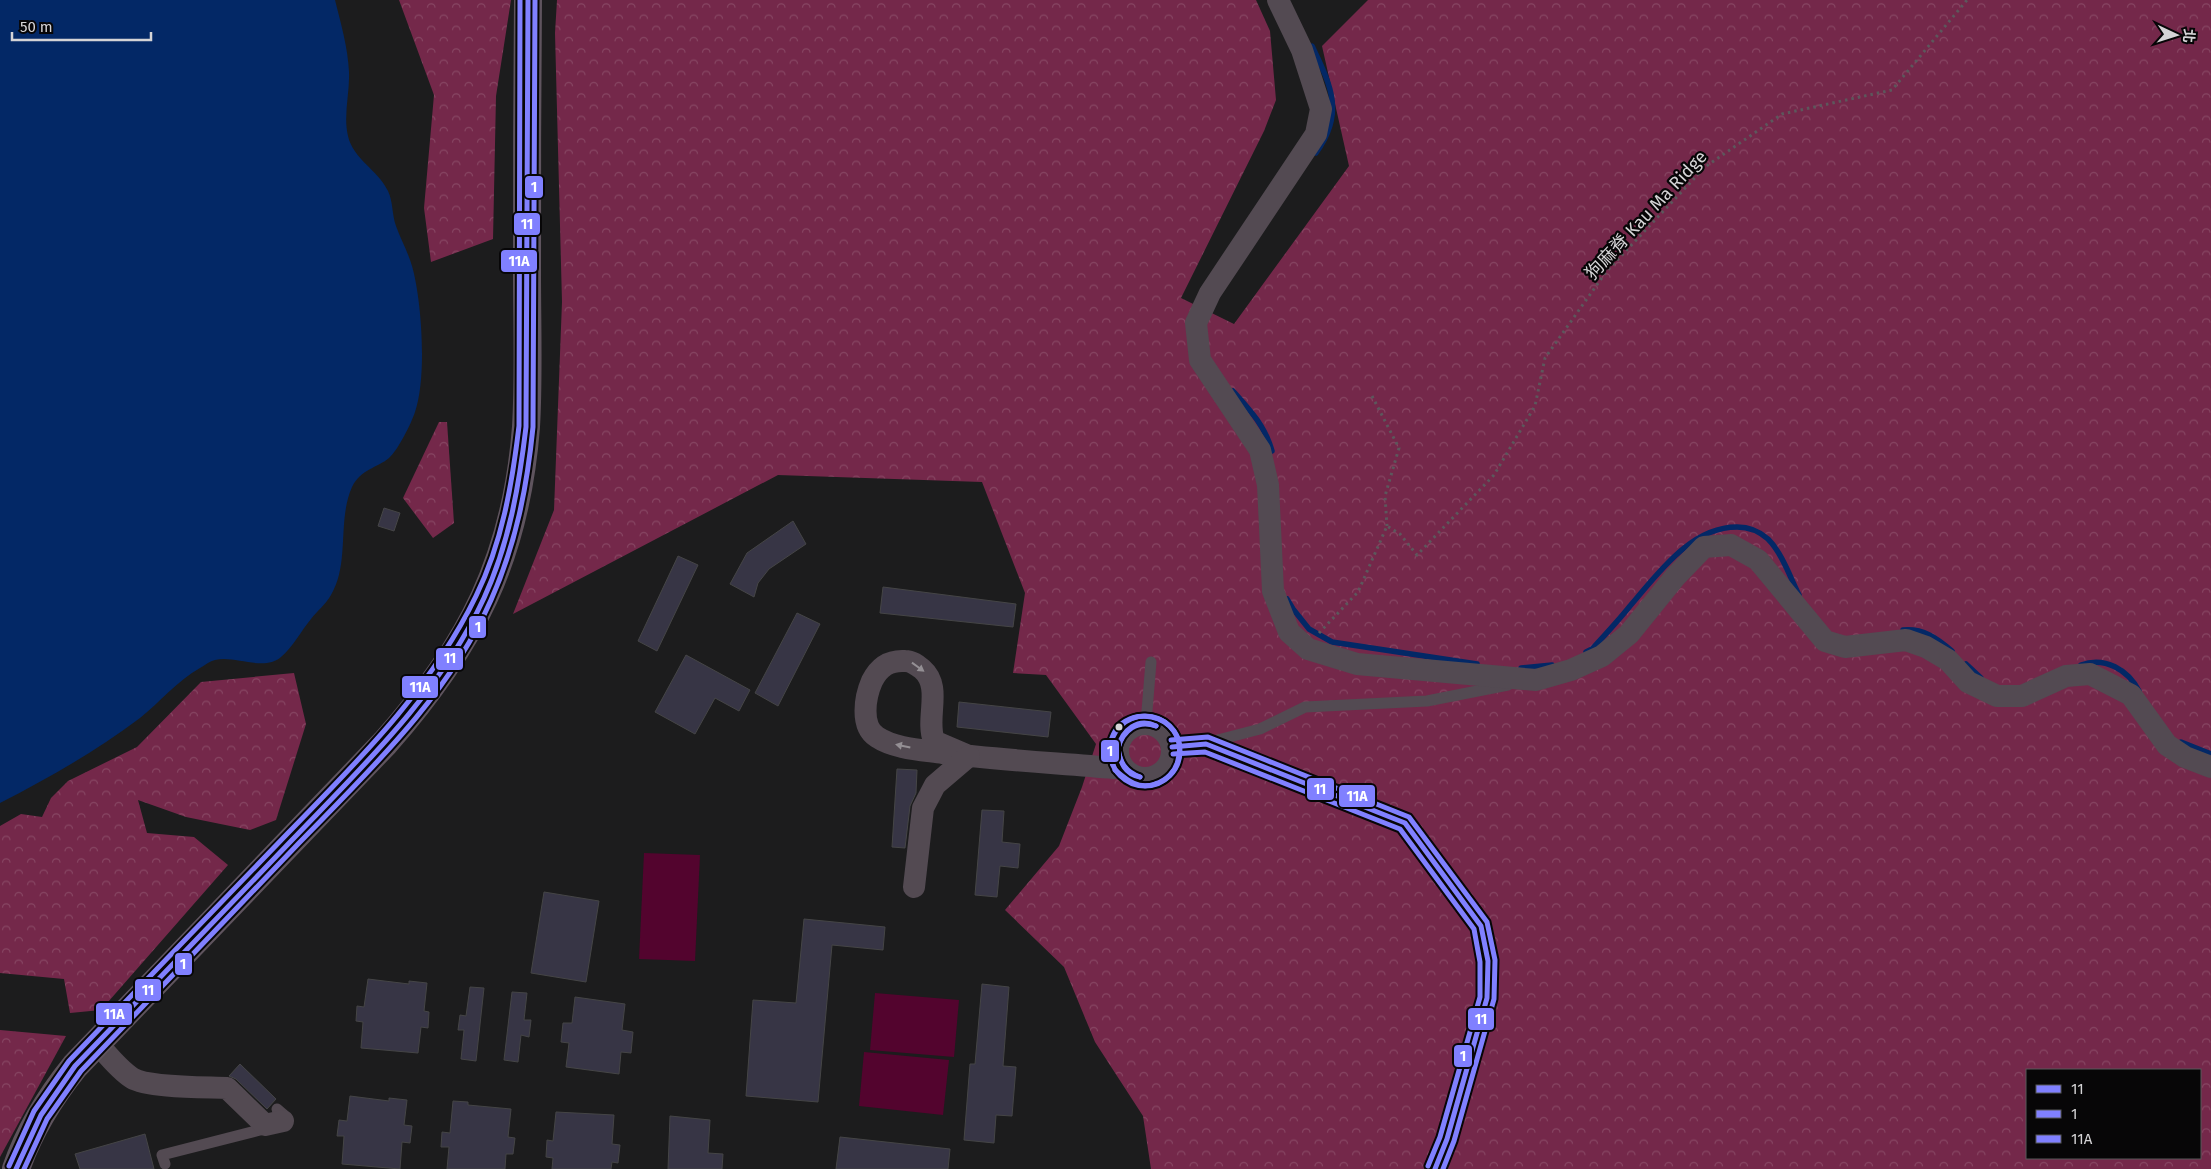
<svg xmlns="http://www.w3.org/2000/svg" width="2211" height="1169" viewBox="0 0 2211 1169" font-family="'Fira Sans','Noto Sans TC',sans-serif">
  <style>
    .forest { fill: url(#forest-crowns); fill-rule: evenodd }
    .pitch { fill: #53042e }
    .water { fill: #032866 }
    .lines { fill: none; stroke-linecap: round; stroke-linejoin: round }
    .stream { stroke: #032866; stroke-width: 5.5 }
    .building { fill: #373545; stroke: #454546 }
    .path { stroke: #5d575c; stroke-width: 3; stroke-dasharray: 2.5 4; stroke-linecap: butt }
    .service { stroke: #534a52; stroke-width: 11 }
    .minor { stroke: #534a52; stroke-width: 22 }
    .secondary { stroke: #5f545e; stroke-width: 28 }
    .bus-1-casing { stroke: #070607; stroke-width: 9 }
    .bus-2-casing { stroke: #070607; stroke-width: 9 }
    .bus-3-casing { stroke: #070607; stroke-width: 9 }
    .bus-1 { stroke: #8080ff; stroke-width: 5 }
    .bus-2 { stroke: #8080ff; stroke-width: 5 }
    .bus-3 { stroke: #8080ff; stroke-width: 5 }
    .oneway { fill: #948f94 }
    .bus-dot { fill: #d5d4d6; stroke: #070607; stroke-width: 2 }
    .labels { text-anchor: middle; dominant-baseline: central; stroke-width: 4.5; stroke-linejoin: round; paint-order: stroke }
    .street-label { font-size: 18px; fill: #d5d4d6; stroke: #070607 }
    .line-badge { stroke: #070607; stroke-width: 2 }
    .badge-label { font-size: 14px; text-anchor: middle; font-weight: bold; fill: #fff }
  </style>
  <defs>
    <pattern id="forest-crowns" width="20" height="18" patternUnits="userSpaceOnUse" patternTransform="scale(1.25)"><rect width="20" height="18" fill="#74284a"/><path d="M2 6a3 3 0 1 1 6 0M12 15a3 3 0 1 1 6 0" fill="none" stroke="#874663"/></pattern>
  </defs>
  <rect width="100%" height="100%" fill="#1c1c1d"/>
  <g class="forest">
    <polygon points="399,0 511,0 496,96 493,239 431,262 424,208 434,95"/>
    <path d="M557 0H1256L1270 31 1276 100 1264 131 1181 298 1234 324 1349 166 1322 46 1368 0H2211V1169H1151L1143 1116 1095 1042 1064 967 1005 910 1059 846 1082 787 1096 744 1046 675 1013 673 1025 593 982 482 778 475 513 614 554 510 562 302 555 33ZM2027 1070H2200V1158H2027Z"/>
    <polygon points="439,422 447,422 454,523 433,538 403,498"/>
    <polygon points="294,673 306,724 276,820 250,830 186,817 138,800 147,833 194,837 228,865 101,1010 70,1013 64,979 0,973 0,826 21,814 42,817 51,798 68,781 137,747 201,682"/>
    <polygon points="0,1030 66,1036 0,1157"/>
  </g>
  <g class="pitch">
    <polygon points="644,853 700,855 695,961 639,959"/>
    <polygon points="875,993 959,1000 954,1057 870,1050"/>
    <polygon points="864,1052 949,1060 943,1115 859,1106"/>
  </g>
  <path class="water" d="M0 0H335C341 24 348 48 349 72 350 93 343 115 348 136 353 159 378 170 388 191 393 201 392 215 396 226 401 240 408 252 412 266 422 301 427 378 415 412 411 424 398 450 389 458 377 468 361 469 352 487 337 521 350 563 331 595 326 604 317 611 311 619 301 631 293 647 281 657 264 672 235 655 215 660 210 661 205 665 200 668 178 680 160 702 140 718 96 751 49 778 0 803Z"/>
  <g class="lines">
    <g class="stream">
      <path d="M1312 46C1331 86 1345 113 1316 153"/>
      <path d="M1233 391C1250 410 1265 426 1272 451"/>
      <polyline points="1287,599 1293,609 1309,629 1332,642 1477,664"/>
      <path d="M1903 630C1923 628 1937 638 1952 651"/>
      <path d="M1586 652 1592 649C1605 635 1618 621 1630 606 1657 575 1690 527 1737 527 1749 527 1758 530 1768 539 1782 553 1790 577 1799 595"/>
      <polyline points="1966,664 1981,678"/>
      <path d="M2081 665C2105 656 2128 670 2139 691"/>
      <polyline points="1521,668 1552,665"/>
      <polyline points="2181,742 2211,754"/>
    </g>
  </g>
  <g class="building">
    <polygon points="384,508 400,513 394,531 378,526"/>
    <polygon points="793,521 806,544 769,569 758,583 754,597 730,584 747,553"/>
    <polygon points="678,556 698,565 657,651 638,641"/>
    <polygon points="883,587 1016,604 1013,627 880,613"/>
    <polygon points="797,613 820,624 778,706 755,693"/>
    <polygon points="686,655 750,690 739,711 715,698 695,734 655,712"/>
    <polygon points="959,702 1051,712 1048,737 957,727"/>
    <polygon points="897,769 917,770 916,793 910,806 905,848 892,847"/>
    <polygon points="982,810 1004,811 1002,842 1020,844 1018,868 1000,866 997,897 975,895"/>
    <polygon points="544,892 599,901 586,982 531,973"/>
    <polygon points="804,919 885,927 883,950 832,945 818,1102 746,1096 753,1000 796,1003"/>
    <polygon points="368,979 409,984 409,981 427,983 424,1011 429,1012 428,1028 421,1027 418,1053 361,1048 363,1022 356,1021 357,1006 364,1007"/>
    <polygon points="982,984 1009,987 1003,1066 1016,1067 1012,1116 996,1115 994,1143 964,1140 970,1064 975,1064"/>
    <polygon points="470,987 484,988 476,1061 461,1059 464,1030 458,1030 460,1015 466,1016"/>
    <polygon points="512,992 527,993 524,1020 531,1020 529,1037 521,1035 518,1062 504,1060"/>
    <polygon points="575,997 625,1004 622,1030 633,1032 631,1053 621,1052 619,1074 566,1067 569,1043 561,1042 563,1023 572,1023"/>
    <polygon points="240,1064 276,1099 267,1109 236,1079 229,1076"/>
    <polygon points="350,1096 389,1101 389,1098 407,1100 404,1125 412,1126 410,1143 402,1142 400,1169 342,1164 344,1136 337,1136 339,1120 347,1121"/>
    <polygon points="453,1101 468,1102 468,1105 511,1109 508,1137 515,1138 513,1154 506,1154 505,1169 447,1169 449,1147 441,1147 442,1132 450,1133"/>
    <polygon points="556,1112 614,1115 612,1144 620,1145 618,1163 612,1162 611,1169 552,1169 553,1158 546,1157 547,1140 553,1141"/>
    <polygon points="670,1116 710,1120 708,1153 723,1154 722,1169 668,1169"/>
    <polygon points="145,1134 154,1169 80,1169 75,1154"/>
    <polygon points="840,1137 950,1149 948,1169 836,1169"/>
  </g>
  <g class="lines">
    <g class="path">
      <polyline points="1372,396 1399,448 1385,496 1387,526"/>
      <polyline points="1319,633 1358,592 1387,526 1400,534 1417,555 1494,475 1535,406 1545,358 1606,272 1705,167 1782,114 1892,90 1967,0"/>
    </g>
    <g class="service">
      <polyline points="1146,723 1151,662"/>
      <polyline points="1210,742 1260,729 1305,707 1427,701 1508,685"/>
      <polyline points="165,1164 162,1155 260,1130 283,1121 284,1115 277,1109"/>
    </g>
    <g class="minor">
      <polyline points="1278,0 1302,50 1321,109 1316,134 1210,293 1196,323 1200,360 1260,450 1268,485 1273,591 1289,632 1308,649 1357,664 1536,680 1571,670 1602,656 1629,634 1675,577 1704,547 1731,545 1758,560 1825,641 1845,647 1906,640 1926,647 1948,660 1968,682 1997,696 2022,696 2066,676 2090,674 2131,695 2167,745 2185,757 2211,767"/>
      <circle cx="1145" cy="751" r="27"/>
      <polyline points="1172,747 1206,744 1405,823 1481,926 1488,961 1487,998 1447,1139 1435,1169"/>
      <path d="M969 756 934 741C925 718 943 687 922 669 917 665 912 661 905 661 889 660 879 667 872 681 865 697 860 726 877 737 895 749 923 750 943 753 1000 760 1057 763 1114 768L1120 764"/>
      <polyline points="914,887 923,808 935,785 969,756"/>
      <path d="M96 1042C107 1054 118 1069 132 1078 148 1088 206 1087 227 1088L265 1125 283 1121"/>
    </g>
    <path class="secondary" d="M16 1169C29 1131 50 1097 75 1066L385 743C471 646 516 558 526 427 529 377 527 325 527 274 527 183 527 91 528 0"/>
    <defs>
      <g id="bus-1">
        <polyline points="1172,747 1206,744 1405,823 1481,926 1488,961 1487,998 1447,1139 1435,1169"/>
        <path d="M1118 748C1120 763 1126 772 1140 777"/>
        <path d="M1118 748C1120 763 1125 774 1140 777"/>
        <path d="M1118 748C1122 730 1138 717 1156 726"/>
        <path d="M1118 748C1123 731 1137 719 1156 726"/>
        <path d="M16 1169 41 1115 75 1066C147 991 220 915 292 840 364 765 440 693 484 598 509 544 519 486 526 427L528 0"/>
      </g>
      <g id="bus-2">
        <circle cx="1145" cy="751" r="35"/>
        <polyline points="1173,754 1205,752 1400,829 1474,929 1480,962 1480,997 1440,1137 1428,1166"/>
        <path d="M24 1169 47 1119 81 1071C154 995 226 919 299 843 371 769 449 695 491 600 516 544 527 487 533 427L535 0"/>
      </g>
      <g id="bus-3">
        <polyline points="1171,740 1208,737 1409,817 1487,922 1495,960 1494,999 1454,1141 1443,1169"/>
        <path d="M1113 765C1112 759 1109 752 1110 746 1117 698 1191 712 1178 760 1176 771 1166 781 1155 784 1138 790 1127 780 1115 770"/>
        <path d="M9 1166 34 1111 69 1061C141 985 215 909 288 833 359 760 431 689 476 596 502 543 512 485 519 426L520 0"/>
      </g>
    </defs>
    <use href="#bus-1" class="bus-1-casing"/>
    <use href="#bus-2" class="bus-2-casing"/>
    <use href="#bus-3" class="bus-3-casing"/>
    <use href="#bus-1" class="bus-1"/>
    <use href="#bus-2" class="bus-2"/>
    <use href="#bus-3" class="bus-3"/>
  </g>
  <defs><path id="oneway-solid" d="M-6-.8H1V-3.2L6.5 0L1 3.2V.8H-6Z" transform="scale(1.25)"/></defs>
  <g class="oneway">
    <use href="#oneway-solid" transform="translate(918 667) rotate(36)"/>
    <use href="#oneway-solid" transform="translate(903 746) rotate(-168)"/>
  </g>
  <circle class="bus-dot" cx="1119" cy="727" r="4.5"/>
  <g class="labels">
    <g class="street-label">
      <text transform="translate(1646 215) rotate(-47)">狗麻脊 Kau Ma Ridge</text>
    </g>
  </g>
  <g class="line-badge">
    <rect x="524" y="175" width="20" height="24" rx="5" fill="#8080ff"/>
    <rect x="513" y="212" width="28" height="24" rx="5" fill="#8080ff"/>
    <rect x="500" y="249" width="38" height="24" rx="5" fill="#8080ff"/>
    <rect x="468" y="615" width="19" height="24" rx="5" fill="#8080ff"/>
    <rect x="435" y="647" width="29" height="24" rx="5" fill="#8080ff"/>
    <rect x="401" y="675" width="38" height="24" rx="5" fill="#8080ff"/>
    <rect x="1100" y="739" width="20" height="24" rx="5" fill="#8080ff"/>
    <rect x="1306" y="777" width="29" height="24" rx="5" fill="#8080ff"/>
    <rect x="1338" y="784" width="38" height="24" rx="5" fill="#8080ff"/>
    <rect x="174" y="952" width="19" height="24" rx="5" fill="#8080ff"/>
    <rect x="134" y="978" width="28" height="24" rx="5" fill="#8080ff"/>
    <rect x="95" y="1002" width="38" height="24" rx="5" fill="#8080ff"/>
    <rect x="1467" y="1007" width="28" height="24" rx="5" fill="#8080ff"/>
    <rect x="1453" y="1044" width="20" height="24" rx="5" fill="#8080ff"/>
  </g>
  <g class="badge-label">
    <text x="534" y="192">1</text>
    <text x="527" y="229">11</text>
    <text x="519" y="266">11A</text>
    <text x="478" y="632">1</text>
    <text x="450" y="663">11</text>
    <text x="420" y="692">11A</text>
    <text x="1110" y="756">1</text>
    <text x="1320" y="794">11</text>
    <text x="1357" y="801">11A</text>
    <text x="183" y="969">1</text>
    <text x="148" y="995">11</text>
    <text x="114" y="1019">11A</text>
    <text x="1481" y="1024">11</text>
    <text x="1463" y="1061">1</text>
  </g>
  <rect x="2026" y="1069" width="175" height="90" fill="#070607" stroke="#59585a"/>
  <rect x="2036" y="1085" width="25" height="8" fill="#8080ff" stroke="#59585a"/>
  <text x="2071" y="1094" font-size="15" fill="#d5d4d6">11</text>
  <rect x="2036" y="1110" width="25" height="8" fill="#8080ff" stroke="#59585a"/>
  <text x="2071" y="1119" font-size="15" fill="#d5d4d6">1</text>
  <rect x="2036" y="1135" width="25" height="8" fill="#8080ff" stroke="#59585a"/>
  <text x="2071" y="1144" font-size="15" fill="#d5d4d6">11A</text>
  <g transform="translate(2176 35) rotate(94)" stroke="#070607" stroke-width="4" paint-order="stroke">
  <path d="M0-4L9 19L0 12L-9 19Z" fill="#d5d4d6"/>
  <text y="-8" font-size="14" font-weight="bold" text-anchor="middle" fill="#d5d4d6">北</text>
  </g>
  <path d="M12 32v8h139v-8" fill="none" stroke="#d5d4d6" stroke-width="2.5"/>
  <text x="20" y="32" font-size="15" fill="#d5d4d6" stroke="#070607" stroke-width="4" paint-order="stroke">50 m</text>
</svg>
